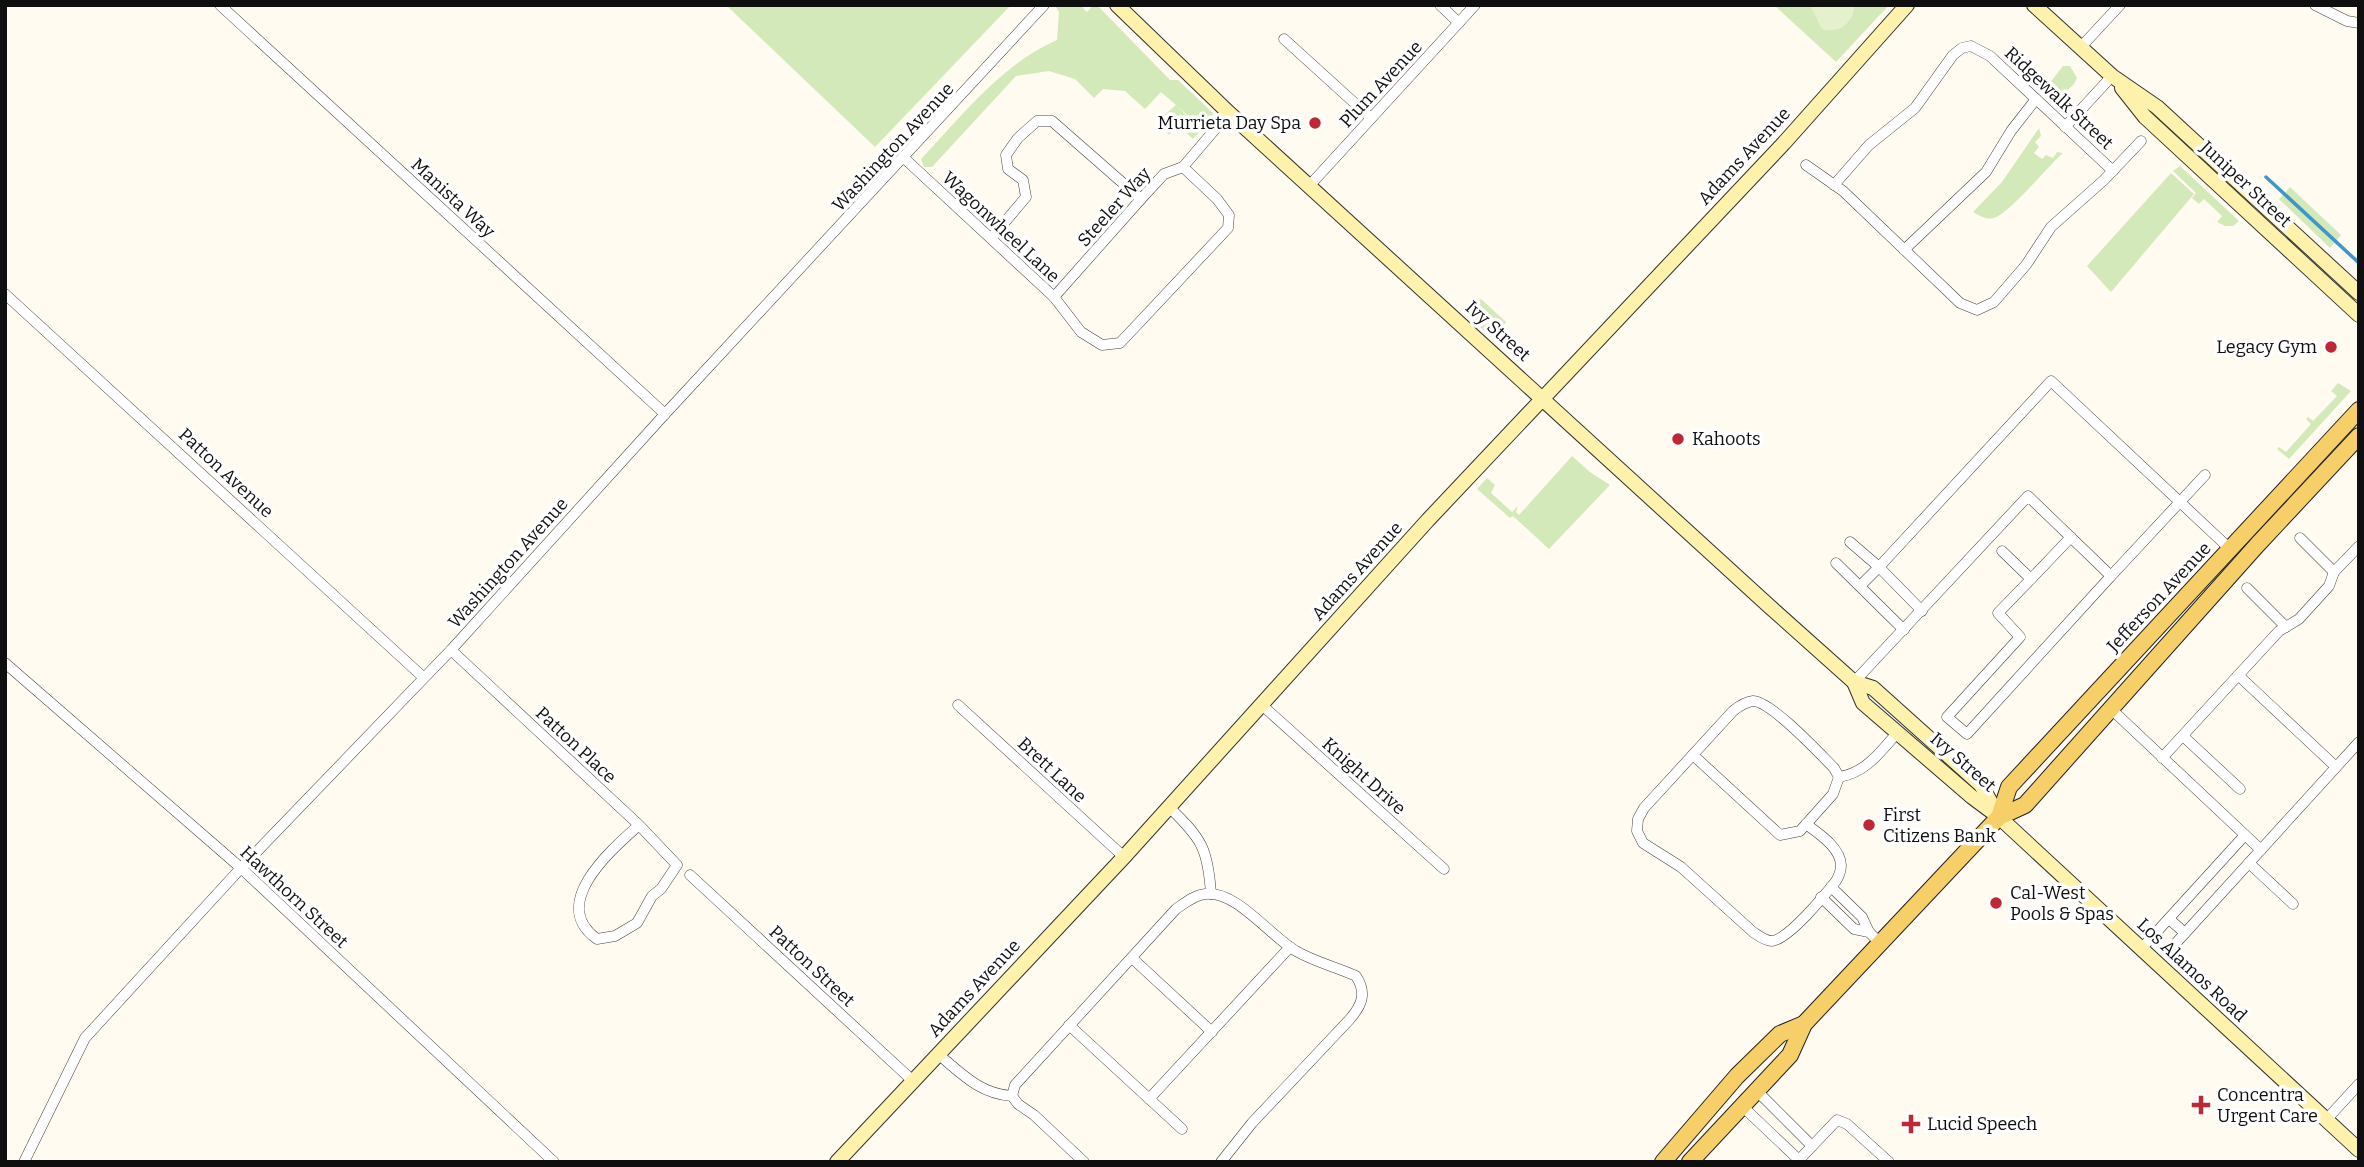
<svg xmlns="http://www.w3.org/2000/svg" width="2364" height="1167" viewBox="0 0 2364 1167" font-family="Bitter,serif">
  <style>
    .green { fill: #d4e9ba }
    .pitch { fill: #e5f0cc }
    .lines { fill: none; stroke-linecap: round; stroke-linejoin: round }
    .stream { stroke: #3e97cb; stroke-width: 3.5 }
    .street-casing { stroke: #424242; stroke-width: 11 }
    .secondary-casing { stroke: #313131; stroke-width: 16 }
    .primary-casing { stroke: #202020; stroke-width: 18 }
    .street { stroke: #fff; stroke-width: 10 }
    .secondary { stroke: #fef2ad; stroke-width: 14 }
    .primary { stroke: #f6cf69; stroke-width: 16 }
    .poi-dot { fill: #bd2834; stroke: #fff; stroke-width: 2.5 }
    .labels { text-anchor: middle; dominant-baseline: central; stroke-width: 7; stroke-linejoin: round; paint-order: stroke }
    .street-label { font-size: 18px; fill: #0f0f0f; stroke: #fff }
    .poi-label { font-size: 18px; fill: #0f0f0f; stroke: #fff; text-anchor: start }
  </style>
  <rect width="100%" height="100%" fill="#fffbf0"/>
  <g class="green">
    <polygon points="726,5 1011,5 875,147"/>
    <path d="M1058 5H1080L1087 12 1093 5H1097L1170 80H1178L1213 113 1211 120 1203 128 1178 107 1201 130 1193 139 1179 126 1169 135 1157 121 1176 105 1161 92 1145 109 1125 91 1103 89 1094 98 1075 79 1049 71 1016 76 932 167H924L921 159C963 115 1000 65 1057 40L1059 12 1056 7Z"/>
    <polygon points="1774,5 1889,5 1836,62"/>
    <polygon points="2063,66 2070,66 2077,78 2074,84 2060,97 2048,85"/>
    <path d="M2039 128 2041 136 2035 142 2039 147 2034 153 2042 159 2046 155 2053 158 2057 152 2063 153C2046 168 2010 213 1994 218 1986 220 1980 216 1973 212L2002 182Z"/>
    <polygon points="2180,166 2239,221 2233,226 2225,226 2217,222 2222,216 2204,199 2199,204 2192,198 2196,193 2173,171"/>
    <polygon points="2171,173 2194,194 2111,292 2087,266"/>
    <polygon points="2290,187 2341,235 2330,248 2279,199"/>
    <polygon points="1481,299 1506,322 1496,336 1491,337 1466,314"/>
    <polygon points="2338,383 2351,391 2289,459 2277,449 2279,447 2286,452 2311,424 2306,419 2308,417 2313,421 2337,396 2331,391"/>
    <polygon points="1572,456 1590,472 1610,485 1549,549 1513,516 1510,518 1477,489 1487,478 1495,485 1491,493 1512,512 1518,506 1516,512 1519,515"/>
  </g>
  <path class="pitch" d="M1810 5H1854C1854 23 1839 34 1822 29Z"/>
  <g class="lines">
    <polyline class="stream" points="2266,177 2359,263"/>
    <defs>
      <g id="street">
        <polyline points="220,5 665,414"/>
        <polyline points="1440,5 1459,23"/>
        <polyline points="2315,5 2347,21 2359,23"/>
        <polyline points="1284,39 1371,118"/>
        <polyline points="2080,48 2120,5"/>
        <polyline points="2065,127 2112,76"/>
        <polyline points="904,158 1054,297 1081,332 1102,345 1120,343 1228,228 1229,215 1217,199 1183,167"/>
        <polyline points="1806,165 1843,191 1960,303 1977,310 1994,302 2026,265 2051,227 2104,180 2141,141"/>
        <polyline points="1310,185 1475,5"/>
        <polyline points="1834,185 1869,145 1915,108 1953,55 1962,48 1971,46 1990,56 2113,171"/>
        <polyline points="992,237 1026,197 1023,180 1008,169 1006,155 1018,138 1037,121 1052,121 1141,199"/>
        <polyline points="1904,250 1986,172 2011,131 2036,99"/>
        <polyline points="5,294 423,677"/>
        <polyline points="1054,297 1141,199 1164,174 1183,167 1229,113"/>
        <polyline points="2300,538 2334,572"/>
        <polyline points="1850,542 1879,567 1860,586"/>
        <polyline points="1836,563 1904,630"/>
        <polyline points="2111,576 2205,475"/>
        <polyline points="2031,579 2071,537"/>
        <polyline points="2247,588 2286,627"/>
        <polyline points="1922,611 1879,567 2051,381 2230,549"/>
        <path d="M451 650 639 825 677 865 661 889 652 896 637 923 615 936 597 939C548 904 611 850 639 825"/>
        <polyline points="5,663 241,868 554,1162"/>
        <polyline points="2238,675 2336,767"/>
        <polyline points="1854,682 2028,496 2111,576 1967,734 1947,717 2020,637 1998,613 2031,579 2002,551"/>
        <polyline points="958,705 1124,857"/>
        <polyline points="1263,706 1444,869"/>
        <polyline points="2110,708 2261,850"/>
        <polyline points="2183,736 2240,789"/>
        <polyline points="1693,755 1780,835 1800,831 1833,794 1839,777"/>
        <polyline points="2162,758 2279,631 2299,619 2329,586 2334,572 2359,546"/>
        <path d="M1839 777C1866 773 1881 751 1898 732"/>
        <path d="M1170 808C1202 839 1208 849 1211 894"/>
        <path d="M1806 824C1819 834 1840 847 1841 865 1841 871 1839 876 1836 881 1826 894 1789 939 1772 941 1765 941 1759 936 1753 932L1681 867 1643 843 1637 831 1638 819 1644 808 1733 711C1739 706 1745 702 1753 701 1771 701 1820 754 1834 768L1839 777"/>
        <polyline points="2249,863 2293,904"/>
        <polyline points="690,875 913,1081"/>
        <polyline points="1831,887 1862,917 1869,932 1880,943"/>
        <polyline points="1821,897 1854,929 1869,932"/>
        <polyline points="2169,919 2185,933"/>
        <polyline points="2176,943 2359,742"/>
        <polyline points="2141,949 2245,835"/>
        <polyline points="1132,958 1212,1032"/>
        <polyline points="1069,1025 1182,1129"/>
        <path d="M938 1054C962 1074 980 1094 1012 1096"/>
        <polyline points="1757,1091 1812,1146"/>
        <polyline points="1149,1099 1290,947"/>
        <polyline points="1742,1106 1799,1160"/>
        <polyline points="2326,1120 2359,1084"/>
        <polyline points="24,1162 85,1038 241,868 451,650 665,414 1044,5"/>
        <path d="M1084 1162 1034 1115 1018 1104 1012 1096 1015 1085 1176 909C1185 903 1194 895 1205 894 1235 889 1271 937 1296 951 1315 962 1336 967 1356 976 1367 993 1362 1005 1350 1019L1252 1123 1221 1162"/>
        <polyline points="1797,1162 1837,1120 1847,1124 1889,1162"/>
      </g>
      <g id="secondary">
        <polyline points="1117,5 1229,113 1769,606 1854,682 1873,688 1981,785 1999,817"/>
        <polyline points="2034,5 2112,76 2157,107 2359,293"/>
        <polyline points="2122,88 2145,117 2359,315"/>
        <polyline points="1854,682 1863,703 1972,797 1999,817 2359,1150"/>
        <polyline points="837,1162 1124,857 1428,520 1784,143 1907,5"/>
      </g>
      <g id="primary">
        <polyline points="1999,817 2009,787 2359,410"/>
        <polyline points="1663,1162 1737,1076 1780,1034 1804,1024"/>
        <polyline points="1690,1162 1790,1055 1804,1024 1999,817 2025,805 2258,544 2359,436"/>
      </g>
    </defs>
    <use href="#street" class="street-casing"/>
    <use href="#secondary" class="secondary-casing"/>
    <use href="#primary" class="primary-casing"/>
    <use href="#street" class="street"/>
    <use href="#secondary" class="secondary"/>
    <use href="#primary" class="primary"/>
  </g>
  <g class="poi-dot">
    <circle cx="1315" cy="123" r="7"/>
    <circle cx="2331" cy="347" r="7"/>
    <circle cx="1678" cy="439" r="7"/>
    <circle cx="1869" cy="825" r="7"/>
    <circle cx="1996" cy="903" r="7"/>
    <path d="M2197.5 1094.5h7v7h7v7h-7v7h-7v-7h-7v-7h7z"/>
    <path d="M1907.5 1113.5h7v7h7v7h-7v7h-7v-7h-7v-7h7z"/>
  </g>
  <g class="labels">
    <g class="street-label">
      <text transform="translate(1381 84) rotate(-47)">Plum Avenue</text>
      <text transform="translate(2059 98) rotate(43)">Ridgewalk Street</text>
      <text transform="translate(893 147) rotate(-47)">Washington Avenue</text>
      <text transform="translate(1744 156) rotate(-47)">Adams Avenue</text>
      <text transform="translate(2246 184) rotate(43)">Juniper Street</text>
      <text transform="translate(453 198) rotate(43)">Manista Way</text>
      <text transform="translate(1114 207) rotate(-48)">Steeler Way</text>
      <text transform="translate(1001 227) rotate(43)">Wagonwheel Lane</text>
      <text transform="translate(1498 331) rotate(42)">Ivy Street</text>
      <text transform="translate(226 473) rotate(43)">Patton Avenue</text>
      <text transform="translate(508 563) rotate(-48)">Washington Avenue</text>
      <text transform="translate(1357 571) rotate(-48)">Adams Avenue</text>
      <text transform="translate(2159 597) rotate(-47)">Jefferson Avenue</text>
      <text transform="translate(576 745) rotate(43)">Patton Place</text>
      <text transform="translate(1963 762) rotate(41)">Ivy Street</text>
      <text transform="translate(1052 770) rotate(43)">Brett Lane</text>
      <text transform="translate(1364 776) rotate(42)">Knight Drive</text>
      <text transform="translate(294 897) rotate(43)">Hawthorn Street</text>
      <text transform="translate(812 966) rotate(43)">Patton Street</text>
      <text transform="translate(2192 970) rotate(43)">Los Alamos Road</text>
      <text transform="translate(974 988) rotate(-47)">Adams Avenue</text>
    </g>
    <g class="poi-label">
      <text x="1301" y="123" text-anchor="end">Murrieta Day Spa</text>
      <text x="2317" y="347" text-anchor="end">Legacy Gym</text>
      <text x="1692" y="439">Kahoots</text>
      <text x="1883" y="815">First<tspan x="1883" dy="21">Citizens Bank</tspan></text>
      <text x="2010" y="893">Cal-West<tspan x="2010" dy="21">Pools &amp; Spas</tspan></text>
      <text x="2217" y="1095">Concentra<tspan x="2217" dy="21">Urgent Care</tspan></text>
      <text x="1927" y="1124">Lucid Speech</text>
    </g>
  </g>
  <rect width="2364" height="1167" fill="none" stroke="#0f0f0f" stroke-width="14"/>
</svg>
